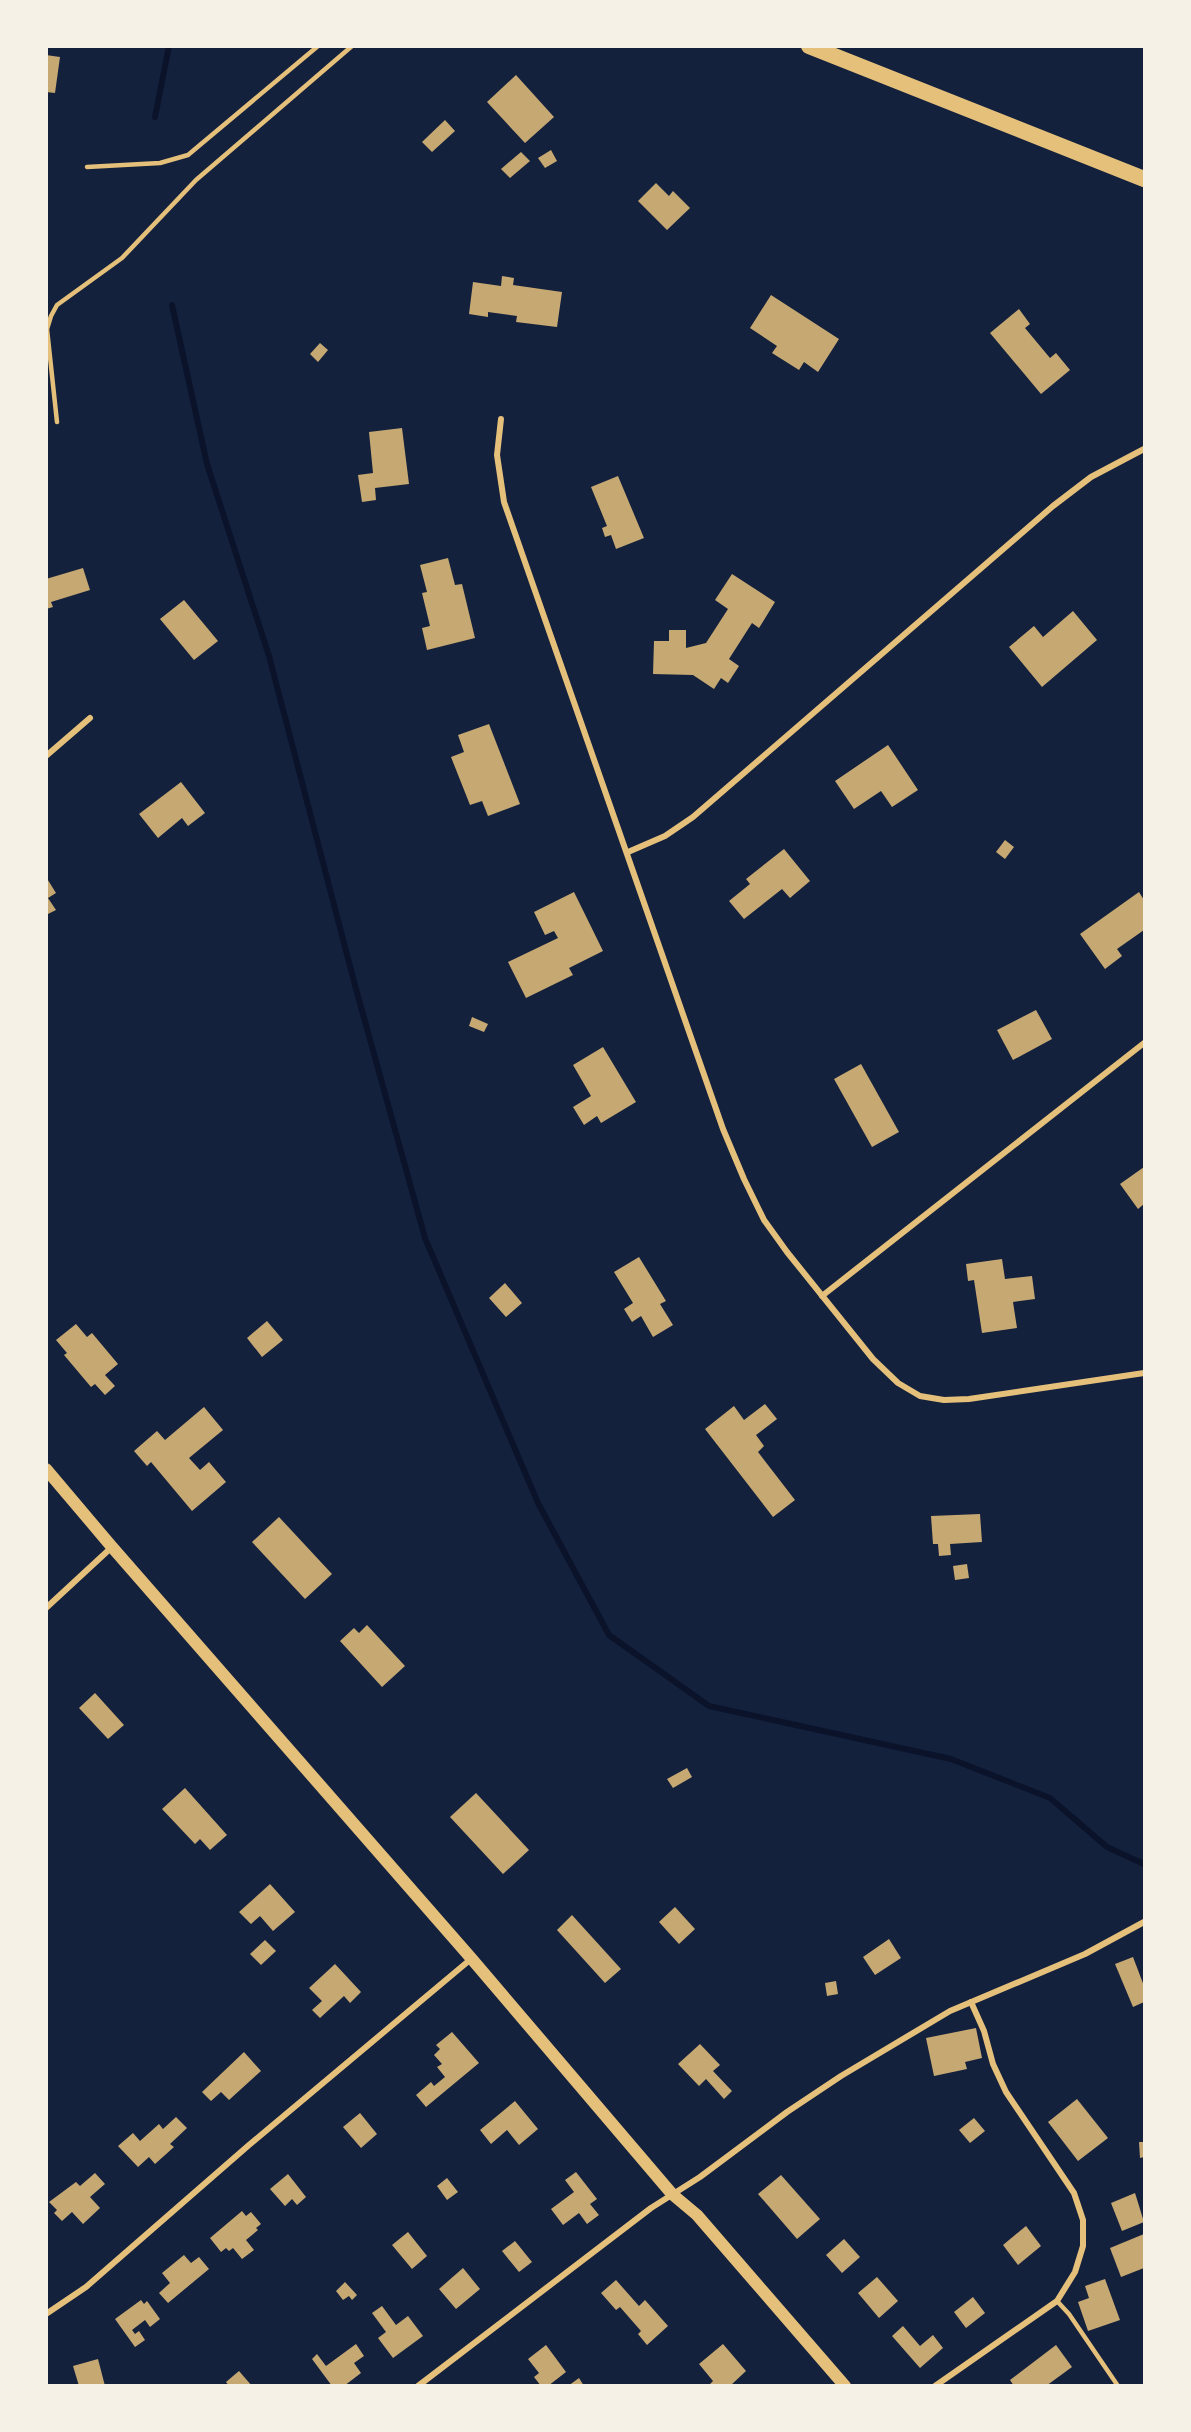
<svg xmlns="http://www.w3.org/2000/svg" width="1191" height="2432" viewBox="0 0 1191 2432" font-family="Poppins,sans-serif">
  <style>
    .lines { fill: none; stroke-linecap: round; stroke-linejoin: round }
    .stream { stroke: #0b132b; stroke-width: 6 }
    .building { fill: #c6a872 }
    .service { stroke: #e5c07b; stroke-width: 4.5 }
    .minor { stroke: #e5c07b; stroke-width: 6 }
    .secondary { stroke: #e5c07b; stroke-width: 12 }
    .trunk { stroke: #e5c07b; stroke-width: 16 }
  </style>
  <rect width="100%" height="100%" fill="#14213d"/>
  <g class="lines">
    <g class="stream">
      <polyline points="155,117 169,46"/>
      <polyline points="172,305 207,464 269,656 356,989 425,1238 538,1503 609,1635 709,1706 951,1759 1050,1798 1107,1847 1144,1864"/>
    </g>
  </g>
  <g class="building">
    <polygon points="46,55 60,57 55,93 46,92"/>
    <polygon points="516,75 554,117 525,143 487,102"/>
    <polygon points="445,120 455,131 432,152 422,142"/>
    <polygon points="551,150 557,161 545,168 538,158"/>
    <polygon points="521,152 530,161 510,178 501,169"/>
    <polygon points="656,183 669,196 673,191 690,208 667,230 638,201"/>
    <polygon points="502,276 514,278 513,285 562,292 557,327 516,322 517,316 488,312 488,317 469,314 473,282 501,286"/>
    <polygon points="771,295 839,339 818,372 804,362 799,370 772,353 777,346 750,328"/>
    <polygon points="1019,309 1030,324 1025,328 1050,358 1056,353 1070,370 1041,394 990,333"/>
    <polygon points="320,343 328,350 318,362 310,354"/>
    <polygon points="402,428 409,484 375,488 376,500 362,502 358,475 373,473 369,432"/>
    <polygon points="618,476 644,538 616,549 611,535 605,537 602,528 607,526 591,487"/>
    <polygon points="448,558 455,585 462,584 475,638 427,650 422,628 430,626 422,593 427,592 420,565"/>
    <polygon points="83,568 90,590 51,602 53,607 46,609 46,579"/>
    <polygon points="732,574 775,602 759,628 752,623 729,659 739,666 728,683 721,678 714,689 693,675 653,674 654,641 669,641 669,630 686,630 686,648 706,643 728,609 715,600"/>
    <polygon points="184,600 218,641 194,660 160,619"/>
    <polygon points="1073,611 1097,640 1042,687 1009,647 1034,626 1043,637"/>
    <polygon points="489,724 520,804 488,816 482,801 470,805 451,757 464,752 458,735"/>
    <polygon points="888,745 918,790 892,807 881,791 854,809 835,781"/>
    <polygon points="181,782 205,813 188,826 182,818 158,838 139,814"/>
    <polygon points="1005,840 1014,847 1005,859 996,852"/>
    <polygon points="784,849 810,881 790,898 782,889 744,919 729,901 750,884 746,879"/>
    <polygon points="46,877 56,893 48,898 56,910 46,915"/>
    <polygon points="574,892 603,951 569,968 573,975 526,998 508,962 558,938 554,931 545,935 534,912"/>
    <polygon points="1139,892 1144,900 1144,930 1117,949 1122,956 1105,969 1080,934"/>
    <polygon points="1036,1010 1052,1039 1013,1060 997,1030"/>
    <polygon points="472,1017 488,1024 484,1032 469,1026"/>
    <polygon points="603,1047 636,1102 601,1123 597,1116 584,1125 573,1107 591,1096 573,1065"/>
    <polygon points="861,1064 899,1132 872,1147 834,1079"/>
    <polygon points="1144,1167 1144,1204 1138,1209 1120,1184"/>
    <polygon points="639,1257 666,1301 660,1304 673,1325 653,1337 641,1316 632,1322 624,1309 633,1303 614,1272"/>
    <polygon points="1002,1259 1005,1279 1032,1276 1035,1299 1013,1302 1017,1328 982,1333 974,1280 968,1281 966,1264"/>
    <polygon points="505,1283 522,1303 506,1317 489,1298"/>
    <polygon points="267,1321 283,1340 262,1357 247,1338"/>
    <polygon points="76,1324 87,1337 92,1333 118,1364 105,1375 115,1386 105,1395 95,1384 91,1387 64,1355 67,1353 56,1340"/>
    <polygon points="765,1404 777,1419 756,1435 764,1446 758,1452 795,1500 773,1517 705,1429 734,1406 744,1420"/>
    <polygon points="204,1407 223,1430 189,1458 200,1470 209,1462 226,1482 192,1511 151,1462 147,1466 134,1451 157,1431 165,1440"/>
    <polygon points="980,1514 982,1542 950,1544 951,1555 939,1556 938,1544 933,1544 931,1516"/>
    <polygon points="279,1517 332,1574 305,1599 252,1542"/>
    <polygon points="967,1564 969,1578 955,1580 953,1566"/>
    <polygon points="367,1625 405,1666 382,1687 340,1641 354,1628 359,1633"/>
    <polygon points="95,1693 124,1725 108,1739 79,1708"/>
    <polygon points="687,1768 692,1777 673,1788 667,1779"/>
    <polygon points="185,1788 227,1835 210,1850 200,1839 195,1844 162,1809"/>
    <polygon points="476,1793 529,1850 503,1874 450,1817"/>
    <polygon points="270,1884 295,1912 273,1931 260,1916 251,1924 239,1912"/>
    <polygon points="675,1907 695,1929 679,1944 659,1922"/>
    <polygon points="572,1915 621,1969 605,1983 557,1930"/>
    <polygon points="889,1939 901,1958 875,1975 863,1957"/>
    <polygon points="265,1940 276,1951 261,1965 250,1954"/>
    <polygon points="1133,1957 1144,1986 1144,2002 1133,2007 1115,1964"/>
    <polygon points="335,1964 361,1992 350,2003 344,1996 320,2018 312,2010 322,2001 309,1988"/>
    <polygon points="836,1981 838,1994 827,1996 825,1983"/>
    <polygon points="976,2028 982,2058 965,2062 967,2069 934,2076 926,2038"/>
    <polygon points="452,2032 479,2063 426,2107 416,2095 431,2082 434,2086 445,2077 437,2067 442,2064 434,2055 440,2049 436,2045"/>
    <polygon points="700,2044 720,2065 713,2071 732,2091 724,2099 706,2079 699,2086 678,2064"/>
    <polygon points="244,2052 261,2071 229,2100 221,2092 211,2101 202,2092"/>
    <polygon points="1077,2099 1108,2138 1078,2161 1048,2122"/>
    <polygon points="515,2101 538,2129 519,2145 507,2130 491,2144 480,2130"/>
    <polygon points="360,2113 377,2134 361,2148 343,2127"/>
    <polygon points="176,2117 187,2128 170,2144 174,2147 155,2164 149,2157 138,2167 118,2146 133,2133 140,2141 159,2124 163,2129"/>
    <polygon points="974,2118 985,2131 970,2143 959,2130"/>
    <polygon points="1139,2142 1144,2142 1144,2157 1140,2158"/>
    <polygon points="576,2172 597,2199 590,2204 599,2215 587,2224 579,2213 563,2225 551,2209 574,2192 565,2180"/>
    <polygon points="95,2173 105,2184 90,2197 100,2208 83,2224 72,2212 62,2221 54,2213 57,2210 49,2202 76,2182 80,2186"/>
    <polygon points="288,2174 306,2197 297,2205 292,2199 285,2206 270,2189"/>
    <polygon points="781,2175 820,2219 797,2239 758,2194"/>
    <polygon points="447,2178 458,2192 447,2200 437,2186"/>
    <polygon points="1135,2193 1144,2222 1122,2231 1111,2203"/>
    <polygon points="242,2211 246,2216 251,2212 261,2224 256,2228 258,2230 246,2240 254,2250 242,2259 233,2248 229,2251 226,2248 221,2252 210,2238"/>
    <polygon points="1026,2226 1041,2246 1018,2265 1003,2245"/>
    <polygon points="408,2232 427,2256 412,2269 392,2245"/>
    <polygon points="1144,2234 1144,2268 1121,2277 1110,2248"/>
    <polygon points="844,2239 860,2257 842,2273 826,2255"/>
    <polygon points="515,2241 532,2262 519,2272 502,2251"/>
    <polygon points="184,2255 191,2263 199,2257 209,2269 168,2303 159,2293 170,2283 162,2273"/>
    <polygon points="463,2268 480,2289 456,2309 439,2289"/>
    <polygon points="877,2277 898,2301 879,2318 858,2293"/>
    <polygon points="1105,2279 1120,2320 1088,2331 1078,2302 1089,2298 1085,2286"/>
    <polygon points="616,2280 639,2306 645,2300 668,2326 647,2345 638,2334 641,2331 620,2307 616,2310 601,2293"/>
    <polygon points="345,2282 357,2295 352,2300 349,2296 343,2300 336,2291"/>
    <polygon points="973,2297 985,2313 966,2328 954,2312"/>
    <polygon points="141,2300 144,2304 147,2301 160,2319 150,2327 145,2320 132,2330 135,2334 139,2331 145,2340 135,2347 115,2319"/>
    <polygon points="382,2306 396,2325 408,2316 423,2336 393,2358 378,2338 386,2332 372,2313"/>
    <polygon points="903,2326 920,2346 933,2335 943,2348 920,2368 892,2336"/>
    <polygon points="356,2344 364,2356 354,2363 361,2373 344,2386 332,2386 312,2359 317,2354 326,2366"/>
    <polygon points="723,2344 746,2371 730,2386 708,2386 713,2381 699,2364"/>
    <polygon points="546,2345 566,2372 548,2386 541,2386 534,2377 539,2373 528,2359"/>
    <polygon points="1056,2345 1072,2367 1046,2386 1014,2386 1010,2380"/>
    <polygon points="98,2359 105,2386 79,2386 73,2366"/>
    <polygon points="239,2371 252,2386 229,2386 226,2382"/>
    <polygon points="579,2378 584,2386 568,2386"/>
  </g>
  <g class="lines">
    <g class="service">
      <polyline points="87,167 160,163 188,155 318,46"/>
      <polyline points="57,422 47,329 51,316 57,305 122,258 196,180 352,46"/>
      <polyline points="1057,2301 1069,2314 1118,2386"/>
    </g>
    <g class="minor">
      <polyline points="501,419 497,455 504,502 723,1129 744,1179 764,1220 787,1252 873,1359 898,1383 920,1396 944,1400 969,1399 1144,1373"/>
      <polyline points="46,756 90,718"/>
      <polyline points="628,852 665,836 693,817 1053,506 1091,477 1144,449"/>
      <polyline points="822,1296 1144,1043"/>
      <polyline points="46,1608 112,1547"/>
      <polyline points="46,2314 86,2287 249,2145 471,1959"/>
      <polyline points="418,2386 651,2208 700,2177 787,2112 841,2076 950,2011 1085,1954 1144,1922"/>
      <polyline points="935,2386 1057,2301 1075,2272 1083,2246 1083,2220 1074,2193 1006,2092 993,2064 984,2031 971,2002"/>
    </g>
    <polyline class="secondary" points="46,1469 112,1547 471,1958 672,2194 697,2215 845,2386"/>
    <polyline class="trunk" points="809,46 1144,179"/>
  </g>
  <rect width="1191" height="2432" fill="none" stroke="#f6f1e7" stroke-width="96"/>
</svg>
